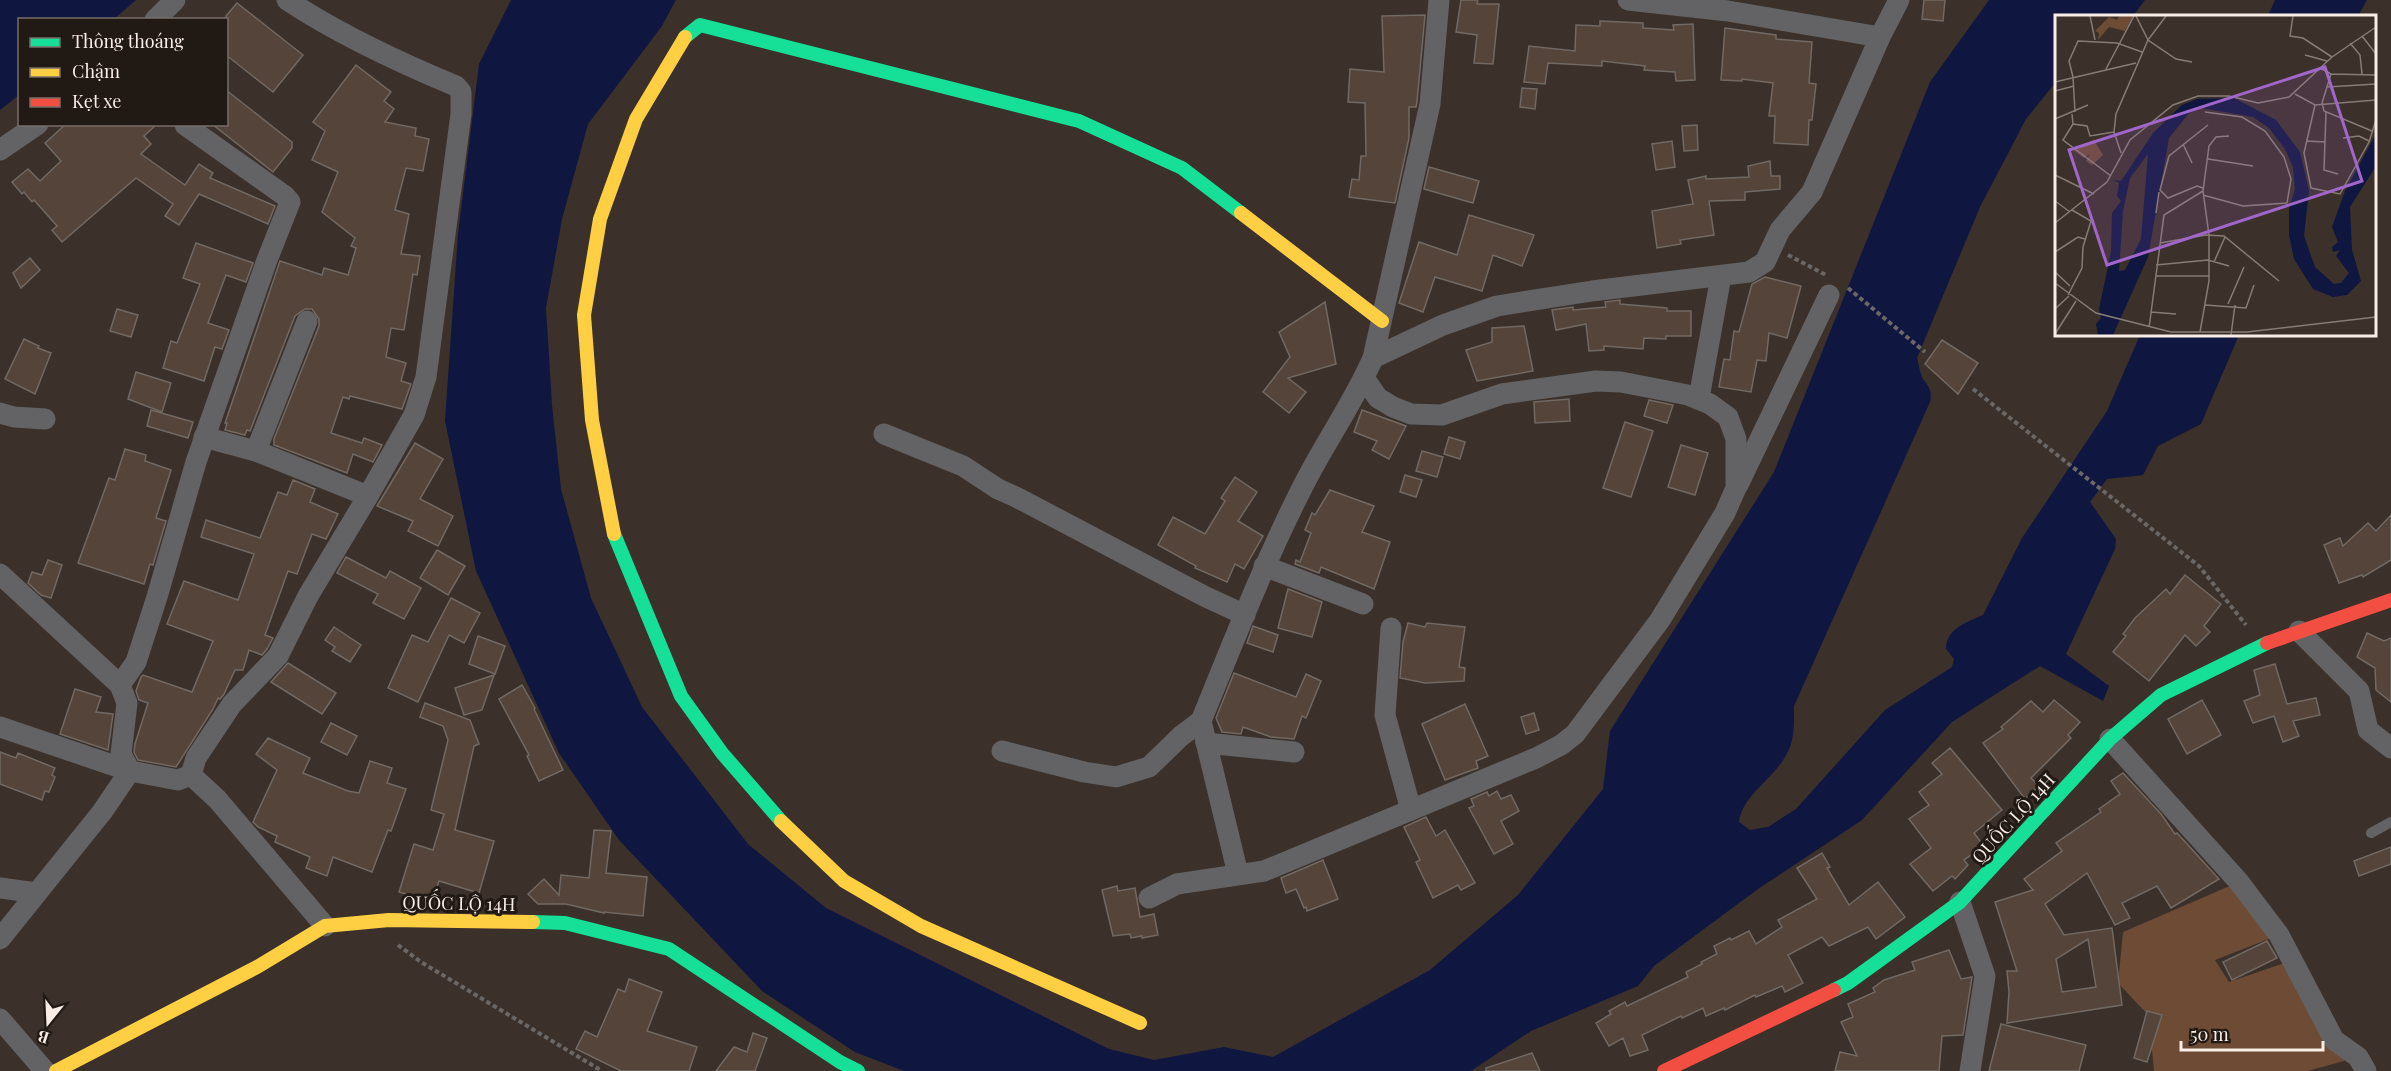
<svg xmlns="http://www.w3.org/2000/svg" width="2391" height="1071" viewBox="0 0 2391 1071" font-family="'Playfair Display',serif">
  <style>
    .green { fill: #6d4b34 }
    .water { fill: #0f1640 }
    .building { fill: #54443a; stroke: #716963; stroke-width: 1.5; fill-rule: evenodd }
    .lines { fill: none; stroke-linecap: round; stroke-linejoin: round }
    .path { stroke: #6b6766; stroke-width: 4; stroke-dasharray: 4.5 3; stroke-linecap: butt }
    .lane { stroke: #636264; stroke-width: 10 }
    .street { stroke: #636264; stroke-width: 21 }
    .fast { stroke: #16e098; stroke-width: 14 }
    .slow { stroke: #ffcf43; stroke-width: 14 }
    .jam { stroke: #f24e42; stroke-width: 14 }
    .labels { text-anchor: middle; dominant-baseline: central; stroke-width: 6; stroke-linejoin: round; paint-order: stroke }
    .street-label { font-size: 18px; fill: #f9ede6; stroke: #211914 }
    .inset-road { fill: none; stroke: #877c75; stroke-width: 1.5 }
    .view { fill: #a166cb; fill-opacity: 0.15; stroke: #a166cb; stroke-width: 3 }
    .inset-edge { fill: none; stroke: #f9ede6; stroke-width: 3 }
  </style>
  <rect width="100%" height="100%" fill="#3b302a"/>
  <polygon class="green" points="2239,882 2279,935 2215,960 2229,982 2293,960 2358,1057 2308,1071 2154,1071 2149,1016 2118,983 2123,932"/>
  <g class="water">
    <polygon points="0,0 136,0 114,19 20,20 19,95 0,110"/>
    <path d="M511 0H676L662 26 588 124 562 219 546 308 552 405 561 489 591 598 642 707 748 844 826 908 1109 1049 1154 1060 1224 1047 1273 1057 1430 970 1518 895 1603 789 1610 731 1774 472 1930 82 1989 0H2145L2133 16H2056V82L2026 119 1980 207 1917 358C1919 364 1920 374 1923 379 1930 388 1932 391 1930 402L1794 706C1794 724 1795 741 1785 757 1772 780 1742 796 1739 822L1750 830 1768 827 1796 809 1885 710 1952 667 1954 659 1946 649C1946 628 1968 622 1983 615L2022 538 2107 411 2140 335H2239L2201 424 2158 446 2143 475 2107 479 2090 502 2116 539 2115 549 2066 654 2109 686 2103 701 2040 666 1952 722 1862 820 1758 889 1654 966 1638 986 1531 1031 1471 1071H904L855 1052 762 991 619 840 559 753 476 571 445 421 458 234 479 64Z"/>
    <polygon points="2275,0 2367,0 2358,16 2268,16"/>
  </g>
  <g class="building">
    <polygon points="1461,0 1478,0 1477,4 1499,4 1493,64 1474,63 1477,35 1456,32"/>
    <polygon points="1924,0 1945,0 1943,21 1922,19"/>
    <polygon points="237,3 303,55 273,92 226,55 226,16"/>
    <polygon points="1425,15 1417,102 1416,107 1409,107 1409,138 1395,203 1349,197 1352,179 1359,180 1361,156 1366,156 1365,103 1348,102 1350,69 1384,72 1382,16"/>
    <polygon points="1600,21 1643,23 1643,28 1674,30 1673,25 1693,24 1695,80 1676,81 1675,72 1644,70 1645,66 1602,61 1602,66 1548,63 1545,84 1524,82 1529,46 1575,51 1576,25 1600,26"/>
    <polygon points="1725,28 1776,35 1776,39 1812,42 1809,83 1816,84 1812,120 1809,120 1808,145 1774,143 1775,116 1769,116 1773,83 1742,79 1742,81 1721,80"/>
    <polygon points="356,65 391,92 384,101 394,109 385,122 416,128 415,136 429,139 423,171 406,168 395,210 409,214 401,254 420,256 417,275 413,274 404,330 391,328 386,357 406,363 401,381 411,384 402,409 350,396 349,399 343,397 331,433 362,443 364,438 382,445 373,462 353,454 347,473 274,445 274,439 319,326 319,319 312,309 305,309 295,316 250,431 247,430 245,435 225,430 227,423 225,423 280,261 322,275 324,268 348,275 356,248 351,246 355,238 322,212 338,172 312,160 325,131 313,122"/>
    <polygon points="1522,88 1537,89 1535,109 1520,107"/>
    <polygon points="226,90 292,142 292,148 273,172 212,124 226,124"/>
    <polygon points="66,124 157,124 144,136 151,144 141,154 185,185 199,164 213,173 210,178 275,206 268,224 199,194 179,225 165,216 173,204 136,178 62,242 52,230 57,226 34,200 32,202 24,192 22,194 12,182 28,169 40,181 61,161 45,143"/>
    <polygon points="1697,125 1698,150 1684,151 1682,126"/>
    <polygon points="1672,141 1675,167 1656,170 1652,144"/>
    <polygon points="1770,161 1771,176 1780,176 1780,189 1745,192 1745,200 1709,201 1714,235 1680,240 1681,244 1657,248 1652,211 1693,204 1688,180 1706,176 1706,179 1749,177 1748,166"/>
    <polygon points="1429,167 1479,181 1473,203 1424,189"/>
    <polygon points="1469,215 1534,235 1522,266 1493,255 1482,291 1435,277 1423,312 1399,303 1419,242 1457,255"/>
    <polygon points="196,243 253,263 246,282 226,275 208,323 229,330 222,349 215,347 204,381 163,368 171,341 177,343 200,284 183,278"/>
    <polygon points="30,258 40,270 21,288 13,273"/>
    <polygon points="1765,277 1801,286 1787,338 1769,333 1766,361 1757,360 1751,392 1719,387 1724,359 1730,360 1734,331 1739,332 1752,284"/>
    <polygon points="1620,300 1620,304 1667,308 1667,311 1691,311 1691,336 1666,336 1666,339 1644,338 1643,349 1604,346 1604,350 1589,351 1586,324 1556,330 1552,310 1573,307 1573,310 1606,307 1605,302"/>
    <polygon points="1325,302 1336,364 1288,378 1306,392 1289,413 1263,392 1290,357 1279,332"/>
    <polygon points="117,309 138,315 131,337 110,331"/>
    <polygon points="1524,326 1533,371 1477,381 1466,350 1492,342 1492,328"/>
    <polygon points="24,339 39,346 38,348 51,353 35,394 5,379"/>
    <polygon points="1942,340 1978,363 1958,394 1925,364"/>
    <polygon points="136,372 171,383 162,412 128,399"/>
    <polygon points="1569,399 1570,421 1535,423 1534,402"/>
    <polygon points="1649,400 1673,405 1667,423 1644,416"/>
    <polygon points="151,410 193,422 188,438 147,426"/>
    <polygon points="1362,410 1406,426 1389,459 1372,450 1377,441 1354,432"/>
    <polygon points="1625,422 1653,431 1631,497 1603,488"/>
    <polygon points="1449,437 1465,442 1460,459 1444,454"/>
    <polygon points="415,443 443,459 420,499 453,516 438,546 408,531 413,521 377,506"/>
    <polygon points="1681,445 1708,453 1695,495 1668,487"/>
    <polygon points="125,449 146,455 145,461 171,470 156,518 166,521 153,565 150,564 144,584 78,563 109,478 115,480"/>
    <polygon points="1422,451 1443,457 1437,477 1416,471"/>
    <polygon points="1405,475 1422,480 1416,497 1400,492"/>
    <polygon points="1235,477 1257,492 1238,521 1263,536 1244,569 1235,564 1227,582 1195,568 1196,566 1158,545 1173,517 1205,534 1225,501 1221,498"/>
    <polygon points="293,480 315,489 310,502 338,514 326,539 312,534 297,574 288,571 265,635 273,638 267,649 262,655 249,650 243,670 235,670 224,694 220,699 218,698 213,709 176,767 138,760 134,752 135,744 148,703 139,700 136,691 141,677 143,675 192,692 213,641 167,624 184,581 238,600 254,554 201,537 206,520 260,538 278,492 287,495"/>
    <polygon points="1330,490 1374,506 1362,532 1390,542 1374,589 1321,567 1319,573 1295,564 1296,560 1300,562 1311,533 1305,530 1312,513 1315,515"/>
    <polygon points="2391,515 2391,560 2363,577 2362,575 2339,583 2324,545 2340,538 2343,546 2368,523 2376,531"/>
    <polygon points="437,550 465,566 448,595 420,578"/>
    <polygon points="346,557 386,578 390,571 421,588 404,619 373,603 378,594 337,573"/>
    <polygon points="48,560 62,565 51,598 41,595 28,583 32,572 42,575"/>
    <polygon points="2185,575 2221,604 2204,626 2210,632 2196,646 2185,635 2149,681 2113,652 2126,636 2123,634 2135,618 2166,589 2170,594"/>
    <polygon points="1288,589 1322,602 1312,637 1278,628"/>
    <polygon points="451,598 480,613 464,643 449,635 418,702 388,688 412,635 428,642"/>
    <polygon points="1408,623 1425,627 1427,623 1465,627 1459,667 1465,668 1464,681 1425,683 1400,678 1403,642"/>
    <polygon points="1253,626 1278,635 1273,652 1247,643"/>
    <polygon points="334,627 361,645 350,662 332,651 335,647 325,640"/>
    <polygon points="2367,633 2384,641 2391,638 2391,702 2376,690 2375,668 2357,657"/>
    <polygon points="478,636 505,646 495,674 469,664"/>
    <polygon points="288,663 336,693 322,714 271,682"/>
    <polygon points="2275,664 2287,704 2316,698 2320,715 2293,721 2299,736 2283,742 2274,716 2253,723 2244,701 2260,695 2254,670"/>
    <polygon points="1234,673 1296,697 1306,674 1321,681 1306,718 1302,716 1294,739 1271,737 1243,727 1241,734 1222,732 1216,718"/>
    <polygon points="494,675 482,710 464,715 455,688"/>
    <polygon points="522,685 535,708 534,709 563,770 539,781 527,756 529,755 499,699"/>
    <polygon points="75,689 101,697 96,712 113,714 108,750 60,734"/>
    <polygon points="2054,700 2080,722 2068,735 2071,738 2031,778 2039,786 2025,799 1983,743 2003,729 2001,727 2031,701 2043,712"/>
    <polygon points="2202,700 2221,735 2187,754 2168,719"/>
    <polygon points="425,703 470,720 479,744 474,746 455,830 494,841 479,893 439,881 432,902 399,892 414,844 433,850 444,814 431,810 448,740 443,726 420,717"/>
    <polygon points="1465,704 1488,756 1476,761 1478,768 1445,780 1422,724"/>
    <polygon points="1534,713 1539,730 1526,734 1521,717"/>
    <polygon points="331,723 357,736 347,755 321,742"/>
    <polygon points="268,738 310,758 303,773 348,791 359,793 370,761 392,768 387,783 406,789 391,831 388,830 372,872 333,857 327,876 306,868 310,857 275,842 277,836 258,827 253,822 277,770 256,754"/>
    <polygon points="1950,748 2002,810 1974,833 1984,846 1964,860 1968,865 1955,879 1952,876 1933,891 1910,864 1931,848 1909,819 1929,805 1919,792 1942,774 1932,763"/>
    <polygon points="0,752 16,758 18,753 55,768 52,775 55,777 49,792 45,791 42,800 0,784"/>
    <path d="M2123 773 2161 814 2175 834 2177 833 2219 879 2171 908 2157 886 2122 903 2130 918 2115 925 2087 873 2045 904 2064 935 2112 928 2122 1005 2007 1023 2009 992 2007 971H2017L1995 902 2033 890 2024 879 2062 851 2056 843 2101 812 2099 809 2120 794 2111 781ZM2088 939 2096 987 2062 992 2056 959Z"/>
    <polygon points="1497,791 1501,799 1511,795 1519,811 1501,821 1513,844 1494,854 1469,808 1474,806 1471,799 1487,792 1489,796"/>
    <polygon points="1426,817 1436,836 1445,830 1475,883 1461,890 1458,885 1433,898 1416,862 1420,860 1404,827"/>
    <polygon points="594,830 611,831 606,873 647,877 643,916 604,912 604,913 566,904 538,904 528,894 544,879 559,895 561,875 589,878"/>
    <polygon points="2391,847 2391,864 2359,876 2354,861"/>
    <polygon points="1822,853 1830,867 1827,868 1849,905 1878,882 1905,917 1876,939 1868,927 1829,946 1822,937 1788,955 1803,983 1785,992 1782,986 1756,997 1755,995 1725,1010 1724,1008 1706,1016 1703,1008 1682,1018 1681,1016 1642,1035 1648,1050 1630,1056 1623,1038 1609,1046 1596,1023 1611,1014 1609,1011 1625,1002 1627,1006 1688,977 1686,972 1702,964 1701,962 1717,954 1714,946 1730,938 1731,940 1749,931 1756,944 1782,927 1778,920 1817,899 1797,868"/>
    <polygon points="1323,860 1338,899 1307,911 1306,907 1304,908 1296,889 1286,893 1281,878"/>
    <polygon points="1117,886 1118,891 1135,888 1140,917 1154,914 1158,935 1142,938 1142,936 1131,938 1130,934 1113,936 1102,890"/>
    <polygon points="2267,941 2277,958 2232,980 2223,962"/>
    <polygon points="1949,950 1961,979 1972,977 1963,1035 1942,1036 1939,1071 1835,1071 1840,1052 1857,1056 1841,1022 1853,1017 1848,1004 1875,992 1873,988 1884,980 1915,970 1912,962"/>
    <polygon points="629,979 662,992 647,1031 697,1047 689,1071 621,1071 576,1049 585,1031 597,1037 618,989 625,992"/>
    <polygon points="2147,1011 2162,1015 2147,1062 2134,1058"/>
    <polygon points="2001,1024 2086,1045 2079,1071 1989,1071"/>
    <polygon points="753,1033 767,1038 755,1071 716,1071 734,1047 747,1052"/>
    <polygon points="1532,1053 1540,1071 1486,1071 1486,1068"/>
  </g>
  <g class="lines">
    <g class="path">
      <polyline points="1788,255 1826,275"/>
      <polyline points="1848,288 1925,352"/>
      <polyline points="1973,389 2199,566 2246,625"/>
      <polyline points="398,945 421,962 602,1071"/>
    </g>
    <polyline class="lane" points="2371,833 2391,822"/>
    <g class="street">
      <polyline points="1628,0 1728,11 1880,37"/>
      <polyline points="155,20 175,0"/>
      <polyline points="0,150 38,124"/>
      <polyline points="1373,358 1443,325 1497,306 1592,291 1749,272 1765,262 1780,230 1812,192 1880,37 1899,0"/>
      <polyline points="1699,398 1721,276"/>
      <polyline points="0,413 14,417 45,419"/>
      <polyline points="884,434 963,466 998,489 1016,497 1204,596 1245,615"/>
      <polyline points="204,437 256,451 368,496"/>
      <polyline points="256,451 307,321"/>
      <polyline points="1738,485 1829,295"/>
      <polyline points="1264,566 1363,604"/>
      <polyline points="0,574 120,685 127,703 121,754 130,771"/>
      <polyline points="1391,628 1385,715 1411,810"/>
      <polyline points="2299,631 2359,691 2368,730 2391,748"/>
      <polyline points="120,685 136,662 157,597 196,462 267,260 290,202 285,196 185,125"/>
      <polyline points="1201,721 1238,874"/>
      <polyline points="0,727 130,771 178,780 191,775 217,799 325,926"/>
      <polyline points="2110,739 2239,882 2279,935 2334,1040 2358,1057 2366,1071"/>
      <polyline points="1206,743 1294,752"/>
      <path d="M1002 751 1084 772 1116 777 1149 767 1181 736 1201 721C1233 643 1263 565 1301 490 1323 445 1353 404 1373 358L1430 104 1439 0"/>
      <path d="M191 775 196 758 232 704 278 656 308 596 368 496 414 415 426 377 461 114V92L456 86C398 62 340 35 287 0"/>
      <polyline points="0,888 37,893"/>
      <polyline points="1149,898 1177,884 1264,871 1536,758 1561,745 1575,734 1660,620 1725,513 1736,488 1736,439 1728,417 1710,404 1688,395 1621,382 1596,381 1502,394 1442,415 1411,414 1393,407 1378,398 1364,378"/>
      <polyline points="1960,902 1985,976 1970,1071"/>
      <polyline points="0,939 102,812 130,771"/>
      <polyline points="0,1019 45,1071"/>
    </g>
    <g class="fast">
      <polyline points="685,37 700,25 1079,121 1182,168 1241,213"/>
      <polyline points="614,534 681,696 722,753 781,821"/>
      <polyline points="533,922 565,923 669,949 840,1062 858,1071"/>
      <polyline points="1834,990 1848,983 1960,902 2110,739 2161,695 2267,643"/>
    </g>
    <g class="slow">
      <polyline points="1241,213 1382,321"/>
      <polyline points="614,534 592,420 584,315 600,219 636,119 685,37"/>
      <polyline points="781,821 844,881 921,926 1140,1023"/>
      <polyline points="56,1071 257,967 325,926 389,920 533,922"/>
    </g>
    <g class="jam">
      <polyline points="2267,643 2391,600"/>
      <polyline points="1664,1071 1834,990"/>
    </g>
  </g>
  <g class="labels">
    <g class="street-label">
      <text transform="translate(2013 818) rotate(-48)">QUỐC LỘ 14H</text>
      <text transform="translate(459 903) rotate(1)">QUỐC LỘ 14H</text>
    </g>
  </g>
  <g transform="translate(2055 15)">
    <rect width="321" height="321" fill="#3b302a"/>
    <path d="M64 1H79L70 16 54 12 43 25 44 18 40 16 54 2 62 5ZM39 125 48 140 37 150 31 146 35 139 29 143 18 135Z" fill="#6d4b34"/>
    <path d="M179 83 221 105 245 137 254 176 249 221 260 252 279 269 286 268 294 258 281 241 285 235 278 237 277 232 283 227 277 212 290 176 321 119V151L295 192 297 235 306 266 292 280 278 282 258 274 239 244 234 220V194L240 174 238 152 230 134 214 113 198 102 147 93 134 98 114 123 93 242 58 320H43L41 309 46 303 44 294 56 237 57 198 66 186 62 181 64 168 58 165 66 166 98 118 127 90 142 84ZM93 139 86 224 70 255 64 256 68 196 75 163Z" fill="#0f1640" fill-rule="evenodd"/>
    <path class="inset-road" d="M35 1 40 25M111 1 93 25 121 44 137 47M238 1 235 21 248 23 277 42M307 21 321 39M295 28 305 40 307 59M250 40 272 46M265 53 276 59 321 60M51 54 79 1M276 59 267 88 269 96 317 116M18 62 14 46 23 26 62 28 87 37M18 62 20 97M0 67 81 48M272 72 321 69M0 76 19 71M240 79 260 90 321 85M260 90 249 138 256 173 285 179 314 127 321 105M271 97 269 155 283 159M17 99 18 109 32 111 35 121 59 117M0 104 33 90M18 109 8 125 56 161M288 123 304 121 314 126M251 126 270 127M128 129 137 148M66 138 59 117 61 99 93 25 81 1M153 144 198 151M0 160 39 179M148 173 142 171 113 183 105 175 114 141 153 110M148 180 188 191 232 188 236 164 229 142 210 116 187 102 150 97M0 186 15 197M101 198 104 177M0 208 52 167 75 125 118 90 143 81H174L203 88 234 82 277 42 321 12M105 228 151 220 169 221 224 266M0 237 23 222 30 224M159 247 170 222M101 250 153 245 174 251M0 257 15 271M101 261H154M0 268 41 298 116 317H192L321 302M13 280 27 253 28 232 36 206 17 195M173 289 189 252M150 290 191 293 199 270M0 294 14 281M96 297 121 299M94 313 109 200 148 176M145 317 154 266V220L148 176 154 131 161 122 174 121M0 319 21 286M176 320 180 290"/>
    <path class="view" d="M270 52 307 166 52 250 14 135Z"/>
    <rect width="321" height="321" class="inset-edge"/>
  </g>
  <rect x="18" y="18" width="210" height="108" fill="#211914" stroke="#776e68" stroke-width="1.5"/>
  <rect x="30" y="38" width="30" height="9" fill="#16e098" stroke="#776e68" stroke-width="1.5"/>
  <text x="72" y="48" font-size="18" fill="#f9ede6">Thông thoáng</text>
  <rect x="30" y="68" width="30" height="9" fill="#ffcf43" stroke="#776e68" stroke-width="1.5"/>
  <text x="72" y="78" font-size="18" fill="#f9ede6">Chậm</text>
  <rect x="30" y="98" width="30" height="9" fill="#f24e42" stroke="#776e68" stroke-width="1.5"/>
  <text x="72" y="108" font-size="18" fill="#f9ede6">Kẹt xe</text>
  <g transform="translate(48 1023) rotate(198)" stroke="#211914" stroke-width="4.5" paint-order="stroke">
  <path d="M0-4.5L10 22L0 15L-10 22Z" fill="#f9ede6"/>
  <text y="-9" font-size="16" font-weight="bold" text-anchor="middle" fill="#f9ede6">B</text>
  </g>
  <path d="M2181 1041v9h142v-9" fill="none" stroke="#f9ede6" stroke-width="3"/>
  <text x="2190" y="1041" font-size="18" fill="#f9ede6" stroke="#211914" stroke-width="4.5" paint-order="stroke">50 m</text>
</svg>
